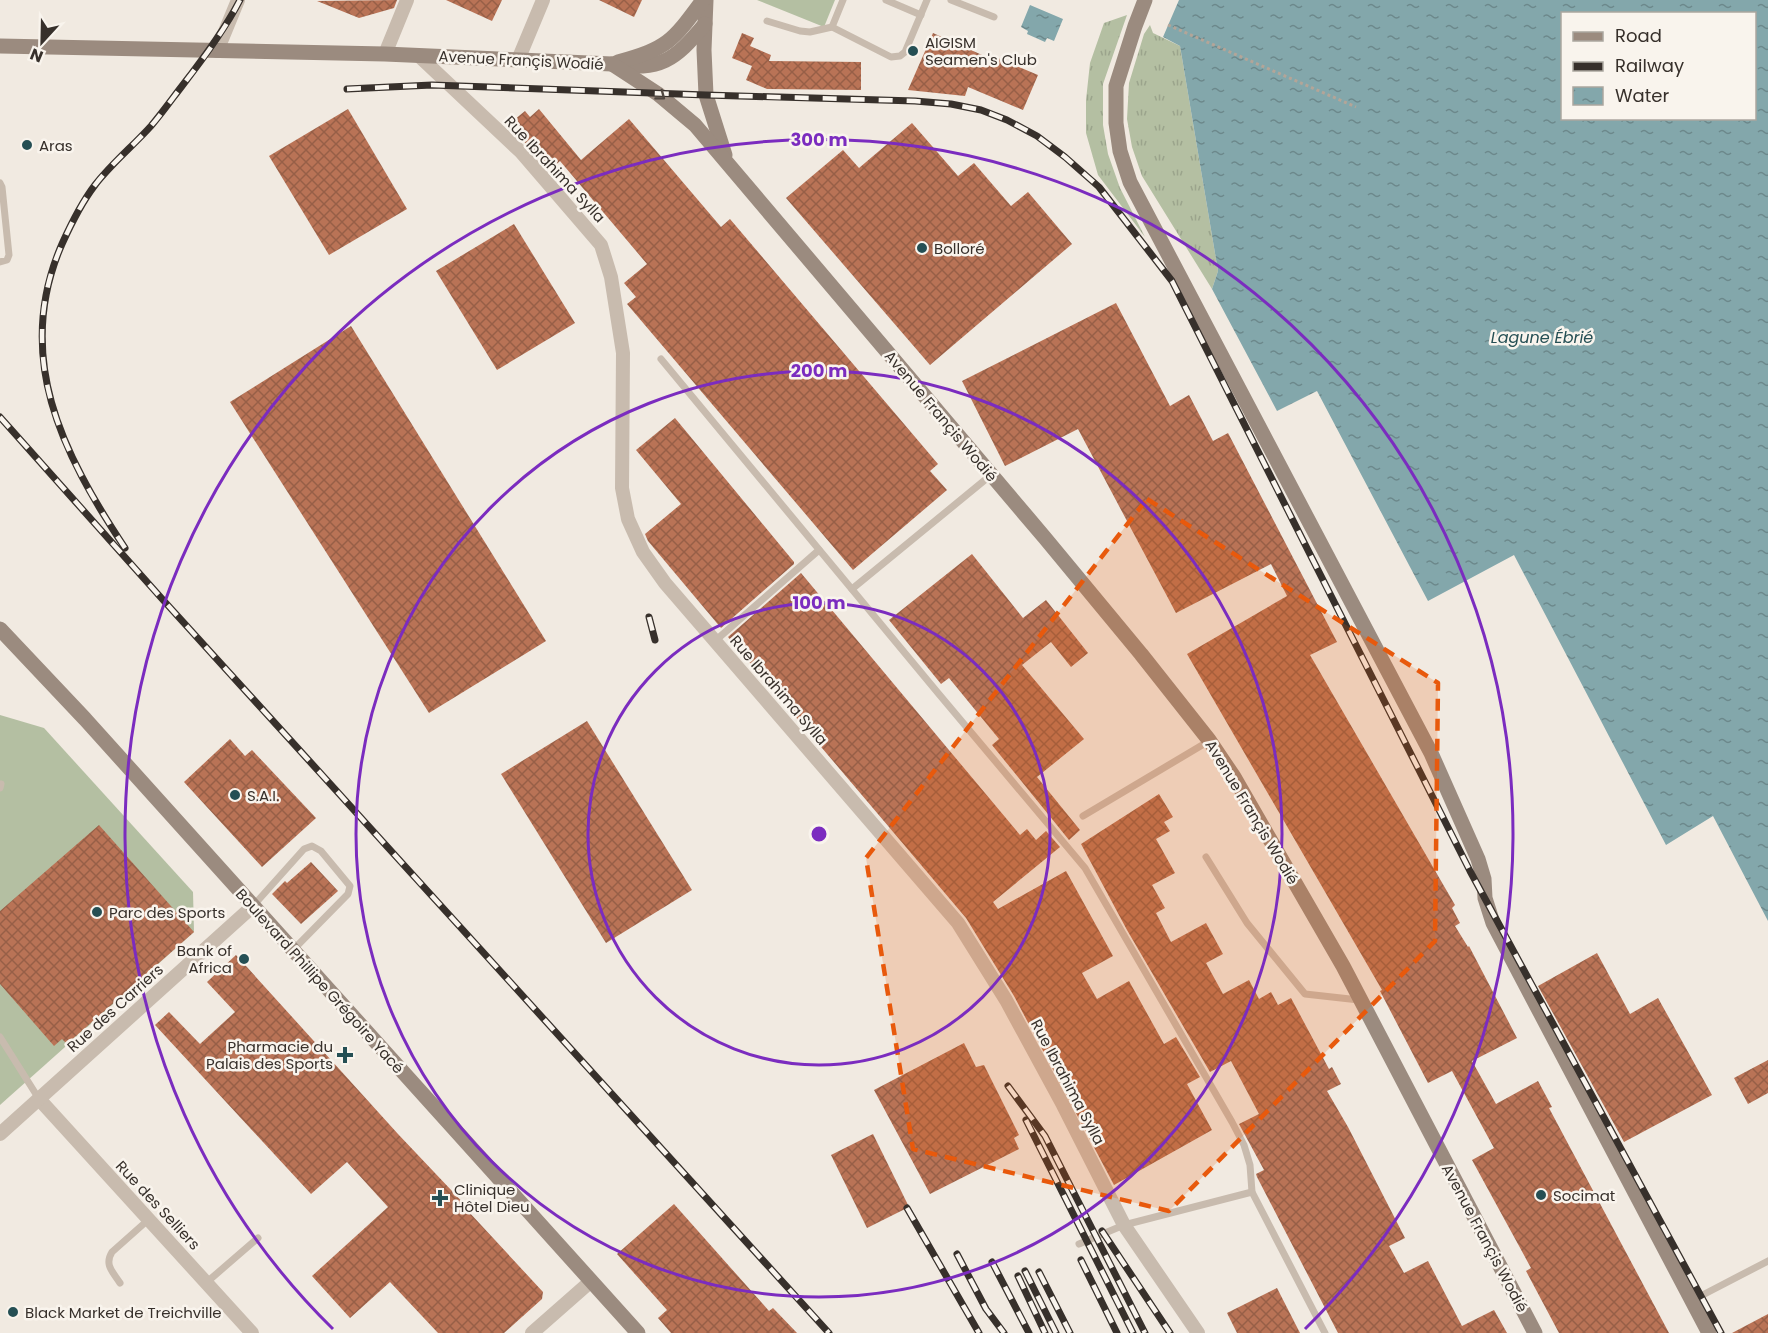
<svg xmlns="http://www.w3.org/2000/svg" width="1768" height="1333" viewBox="0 0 1768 1333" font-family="Poppins,sans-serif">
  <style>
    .grass { fill: url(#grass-tufts) }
    .pitch { fill: #b4bfa2 }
    .water { fill: url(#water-ripples); fill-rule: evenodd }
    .building { fill: url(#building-cross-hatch) }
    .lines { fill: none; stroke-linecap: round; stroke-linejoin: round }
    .path { stroke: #b4a598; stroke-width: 3; stroke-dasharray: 3 3; stroke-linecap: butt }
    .lane { stroke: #c8bbae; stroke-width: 7 }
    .street { stroke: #c8bbae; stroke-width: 14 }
    .secondary { stroke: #9b8b7f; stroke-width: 15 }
    .rail-casing { stroke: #37302b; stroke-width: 7 }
    .rail { stroke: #f9f4ed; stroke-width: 4.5; stroke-dasharray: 14; stroke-linecap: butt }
    .oneway { stroke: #504740 }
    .marked { fill: #e8590c; fill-opacity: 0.2; stroke: #e8590c; stroke-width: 4.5; stroke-dasharray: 12 8; stroke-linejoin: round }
    .ring { fill: none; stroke: #7b2cbf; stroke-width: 3 }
    .poi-dot { fill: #254f54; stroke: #f9f4ed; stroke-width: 2 }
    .labels { text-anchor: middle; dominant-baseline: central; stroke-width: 5; stroke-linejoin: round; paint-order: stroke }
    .poi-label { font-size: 15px; fill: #37302b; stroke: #f9f4ed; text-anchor: start }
    .street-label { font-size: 15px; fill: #37302b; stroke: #f9f4ed }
    .water-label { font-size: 16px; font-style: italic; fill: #254f54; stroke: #f9f4ed }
    .centre { fill: #7b2cbf; stroke: #f9f4ed; stroke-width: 3 }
    .ring-label { font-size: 18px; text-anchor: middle; font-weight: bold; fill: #7b2cbf; stroke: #f9f4ed; stroke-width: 5; stroke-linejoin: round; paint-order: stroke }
  </style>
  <defs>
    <pattern id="grass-tufts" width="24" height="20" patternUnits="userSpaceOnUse" patternTransform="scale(1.5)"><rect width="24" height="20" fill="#b4bfa2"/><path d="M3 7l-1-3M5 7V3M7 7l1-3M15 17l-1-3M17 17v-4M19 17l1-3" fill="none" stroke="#9ba48c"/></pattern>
    <pattern id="water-ripples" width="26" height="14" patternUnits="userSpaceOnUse" patternTransform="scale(1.5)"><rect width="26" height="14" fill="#83a7ab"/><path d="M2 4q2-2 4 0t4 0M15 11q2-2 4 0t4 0" fill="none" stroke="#6c888b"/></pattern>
    <pattern id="building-cross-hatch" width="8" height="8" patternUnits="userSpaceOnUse" patternTransform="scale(1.5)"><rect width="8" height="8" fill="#b97356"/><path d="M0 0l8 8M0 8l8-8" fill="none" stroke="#975f47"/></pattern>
  </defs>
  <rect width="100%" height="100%" fill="#f1eae1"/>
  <g class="grass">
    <polygon points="1127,15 1103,84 1103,125 1108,154 1120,188 1145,237 1098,175 1086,133 1086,100 1090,63 1104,23"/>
    <polygon points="1150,25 1153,33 1180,46 1218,271 1212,289 1142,176 1132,147 1127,119 1129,83 1144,34"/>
  </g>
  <g class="pitch">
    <polygon points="757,0 835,0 824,27"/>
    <polygon points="0,715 44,728 193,892 194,932 0,1105"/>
  </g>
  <g class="water">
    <path d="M1179 0H1768V921L1713 816 1666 845 1514 555 1428 601 1317 391 1277 411 1212 289 1218 271 1180 46 1163 37ZM1562 14H1754V118H1562Z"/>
    <polygon points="1030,5 1063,19 1054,41 1047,38 1045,42 1027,34 1028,31 1021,27"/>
  </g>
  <g class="building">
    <polygon points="397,0 394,8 359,18 317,1"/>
    <polygon points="446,0 502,0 492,21"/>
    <polygon points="599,0 642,0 634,17"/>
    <polygon points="742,33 754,38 750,46 771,55 769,61 861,62 861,90 767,89 746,80 752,66 732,58"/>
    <polygon points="933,33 991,59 993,56 1038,75 1023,110 968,87 965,96 908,90"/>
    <polygon points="348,109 407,209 329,255 269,156"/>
    <polygon points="539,109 581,160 629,119 721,227 730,219 938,464 930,471 947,490 853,570 627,304 636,297 624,283 647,264 560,161 549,171 509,124 525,111 530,117"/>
    <polygon points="912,123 958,176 974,163 1011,206 1028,192 1072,244 930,365 786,198 843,150 859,168"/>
    <polygon points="514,224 575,323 497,370 436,271"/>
    <polygon points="1116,303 1170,406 1189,395 1213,441 1228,433 1337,642 1310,655 1455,905 1452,908 1460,923 1455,926 1468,947 1469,946 1517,1038 1472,1061 1496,1104 1538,1081 1552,1107 1549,1108 1669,1333 1559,1333 1526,1271 1531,1268 1472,1160 1494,1148 1452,1071 1428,1083 1380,991 1382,990 1187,654 1287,596 1271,564 1176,613 1078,429 1005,466 962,381"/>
    <polygon points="351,326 546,641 429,713 230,402"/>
    <polygon points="675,418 794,562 794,564 721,628 648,541 645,534 681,504 636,450"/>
    <polygon points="972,554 1023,618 1046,600 1088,653 1071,667 1051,642 1022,665 1084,739 1037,777 1080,830 1069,840 992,745 999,739 949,678 941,684 889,620"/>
    <polygon points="801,573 1020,835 1027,829 1036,840 1046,831 1060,847 993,902 998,909 1066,871 1113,956 1082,973 1097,999 1129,981 1164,1044 1176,1037 1200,1077 1187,1084 1212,1130 1114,1185 1014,996 966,918 728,637"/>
    <polygon points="587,721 692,890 606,943 501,774"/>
    <polygon points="230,739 245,756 252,750 316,818 262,867 184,782"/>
    <polygon points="1159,794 1173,817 1164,822 1170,831 1156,839 1175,873 1152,885 1165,908 1156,913 1171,942 1206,923 1223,954 1206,963 1223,994 1249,980 1259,999 1271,992 1278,1005 1291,998 1329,1069 1332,1067 1341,1084 1327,1091 1348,1127 1405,1238 1389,1246 1404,1273 1428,1261 1462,1326 1494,1310 1507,1333 1338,1333 1257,1177 1256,1174 1264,1170 1239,1124 1259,1114 1231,1061 1210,1072 1127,930 1081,844"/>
    <polygon points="99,825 194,932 67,1044 62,1039 54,1046 0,984 0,911"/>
    <polygon points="311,862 338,891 301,924 272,894 285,881 287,883"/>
    <polygon points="1597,953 1630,1014 1658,998 1712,1095 1624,1142 1538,986"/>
    <polygon points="236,955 398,1134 470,1210 468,1211 543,1292 542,1299 504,1333 438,1333 390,1282 350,1318 312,1276 388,1207 347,1162 311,1194 155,1025 169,1012 200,1044 235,1012 207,982"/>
    <polygon points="964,1043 976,1067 984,1065 1019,1135 1014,1138 1019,1149 930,1194 874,1090"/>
    <polygon points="1768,1060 1768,1093 1748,1104 1734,1078"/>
    <polygon points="873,1134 909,1207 867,1228 831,1155"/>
    <polygon points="674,1204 769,1311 773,1308 797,1333 671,1333 658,1318 667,1310 617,1254"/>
    <polygon points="1277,1288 1300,1333 1237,1333 1227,1313"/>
    <polygon points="1768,1314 1768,1333 1732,1333"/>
  </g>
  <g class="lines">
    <polyline class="path" points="1168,25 1356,107"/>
    <g class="lane">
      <polyline points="886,0 921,15"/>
      <polyline points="951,0 994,17"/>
      <polyline points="767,21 800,31 810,32 832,27 891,57 900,56 905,52 927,0"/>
      <polyline points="832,27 843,0"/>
      <polyline points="0,183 2,187 9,255 7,260 0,262"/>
      <polyline points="661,359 938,693 1085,868 1232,1122 1244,1145 1250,1165 1252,1192 1325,1333"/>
      <polyline points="852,589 991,475"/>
      <polyline points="715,641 819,550"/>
      <polyline points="0,788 1,784"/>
      <polyline points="1083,816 1209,741"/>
      <polyline points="1206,857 1247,923 1305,994 1359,1000"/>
      <polyline points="253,906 304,849 312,846 321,851 350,886 348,894 292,951"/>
      <polyline points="0,1037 39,1099"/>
      <polyline points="1079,1244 1124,1225 1252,1192"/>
      <polyline points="207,1282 258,1238"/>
      <path d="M120 1283C113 1272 104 1265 112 1252L148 1220"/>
      <polyline points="1693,1300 1768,1261"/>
    </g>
    <g class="street">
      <polyline points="217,51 238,0"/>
      <polyline points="385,54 407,0"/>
      <polyline points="419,56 521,152 601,245 611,277 623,353 622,488 628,519 643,552 665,583 715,641 958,923 1006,1000 1063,1105 1124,1225 1198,1333"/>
      <polyline points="518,60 543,0"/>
      <polyline points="39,1099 252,1333"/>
      <polyline points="0,1134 252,907"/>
      <polyline points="532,1333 590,1282"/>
    </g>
    <g class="secondary">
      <polyline points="706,0 704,50 706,95 725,155"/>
      <polyline points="1145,0 1135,26 1116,86 1116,123 1120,151 1130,182 1431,753 1478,859 1484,879 1485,898 1493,923 1709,1333"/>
      <path d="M0 46 385 54 612 64C661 71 674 61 705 24"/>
      <path d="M618 62C668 48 672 42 703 0"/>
      <polyline points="612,64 658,94 695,125 1045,538 1141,654 1209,740 1234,777 1343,966 1535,1333"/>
      <polyline points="0,629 85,719 638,1333"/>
    </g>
    <defs>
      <g id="rail">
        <polyline points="347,89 432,85 706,95 915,101 951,104 981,110 1007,120 1037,136 1065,157 1099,187 1172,281 1470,871 1721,1333"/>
        <polyline points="0,417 164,601 829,1333"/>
        <path d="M125 548C62 453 13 356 62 244 71 224 82 202 95 185 112 163 133 146 151 126 162 113 172 99 182 86 203 59 224 31 240 0"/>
        <polyline points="649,617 655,640"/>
        <polyline points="1008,1086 1045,1136 1145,1333"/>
        <polyline points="1026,1120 1133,1333"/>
        <polyline points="907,1208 979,1333"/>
        <polyline points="1102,1231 1170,1333"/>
        <polyline points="957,1254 986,1309 1004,1333"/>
        <polyline points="1081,1260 1117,1333"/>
        <polyline points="992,1262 1029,1333"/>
        <polyline points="1025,1271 1056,1333"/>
        <polyline points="1039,1272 1070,1333"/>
        <polyline points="1018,1276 1045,1333"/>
      </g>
    </defs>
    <use href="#rail" class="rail-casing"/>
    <use href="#rail" class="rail"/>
  </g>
  <defs><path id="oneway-chevron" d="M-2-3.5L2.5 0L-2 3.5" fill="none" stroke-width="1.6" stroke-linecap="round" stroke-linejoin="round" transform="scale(1.5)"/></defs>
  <use class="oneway" href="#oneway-chevron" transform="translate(661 96) rotate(37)"/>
  <path class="marked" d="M1147 499 1438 683 1435 941 1169 1211 913 1149 866 858Z"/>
  <g class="ring">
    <circle cx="819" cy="834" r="231"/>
    <circle cx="819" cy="834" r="463"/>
    <path d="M333 1329A694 694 0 1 1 1305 1329"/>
  </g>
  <g class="poi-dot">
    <circle cx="913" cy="51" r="6"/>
    <circle cx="27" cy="145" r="6"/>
    <circle cx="922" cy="248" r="6"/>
    <circle cx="235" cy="795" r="6"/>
    <circle cx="97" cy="912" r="6"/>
    <circle cx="244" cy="959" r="6"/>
    <path d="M342 1046h6v6h6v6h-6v6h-6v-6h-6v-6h6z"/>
    <circle cx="1541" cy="1195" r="6"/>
    <path d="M437 1189h6v6h6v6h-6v6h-6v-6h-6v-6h6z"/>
    <circle cx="13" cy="1312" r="6"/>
  </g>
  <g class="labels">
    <g class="poi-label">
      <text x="925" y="42">AIGISM<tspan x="925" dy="17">Seamen's Club</tspan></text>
      <text x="39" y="145">Aras</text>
      <text x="934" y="248">Bolloré</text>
      <text x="247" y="795">S.A.I.</text>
      <text x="109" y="912">Parc des Sports</text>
      <text x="232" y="950" text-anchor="end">Bank of<tspan x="232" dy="17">Africa</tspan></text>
      <text x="333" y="1046" text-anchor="end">Pharmacie du<tspan x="333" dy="17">Palais des Sports</tspan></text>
      <text x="454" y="1189">Clinique<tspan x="454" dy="17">Hôtel Dieu</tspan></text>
      <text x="1553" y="1195">Socimat</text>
      <text x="25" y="1312">Black Market de Treichville</text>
    </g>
    <g class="street-label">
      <text transform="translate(521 60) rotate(3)">Avenue Françis Wodié</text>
      <text transform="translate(555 169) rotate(47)">Rue Ibrahima Sylla</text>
      <text transform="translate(941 416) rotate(50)">Avenue Françis Wodié</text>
      <text transform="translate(779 690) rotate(49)">Rue Ibrahima Sylla</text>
      <text transform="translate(1252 812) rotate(59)">Avenue Françis Wodié</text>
      <text transform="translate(320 981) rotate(48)">Boulevard Phillipe Grégoire Yacé</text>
      <text transform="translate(115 1008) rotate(-42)">Rue des Carriers</text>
      <text transform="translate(1068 1082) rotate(62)">Rue Ibrahima Sylla</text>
      <text transform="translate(158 1205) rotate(47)">Rue des Selliers</text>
      <text transform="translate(1485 1238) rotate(62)">Avenue Françis Wodié</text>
    </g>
    <g class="water-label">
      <text x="1542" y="337">Lagune Ébrié</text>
    </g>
  </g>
  <circle cx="819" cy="834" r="9" class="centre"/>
  <g class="ring-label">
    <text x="819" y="146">300 m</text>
    <text x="819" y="377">200 m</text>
    <text x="819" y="609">100 m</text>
  </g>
  <rect x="1561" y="12" width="195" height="108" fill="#f9f4ed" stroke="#aba69f" stroke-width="1.5"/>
  <rect x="1573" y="32" width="30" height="9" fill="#9b8b7f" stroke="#aba69f" stroke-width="1.5"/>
  <text x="1615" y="42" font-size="18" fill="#37302b">Road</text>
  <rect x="1573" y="62" width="30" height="9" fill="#37302b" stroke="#aba69f" stroke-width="1.5"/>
  <text x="1615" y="72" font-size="18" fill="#37302b">Railway</text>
  <rect x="1573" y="87" width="30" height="18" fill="url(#water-ripples)" stroke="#aba69f" stroke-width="1.5"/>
  <text x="1615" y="102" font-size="18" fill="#37302b">Water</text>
  <g transform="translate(42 42) rotate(202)" stroke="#f9f4ed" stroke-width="4.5" paint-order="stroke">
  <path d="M0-4.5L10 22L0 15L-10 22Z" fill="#37302b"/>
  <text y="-9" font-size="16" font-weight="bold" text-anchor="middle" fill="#37302b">N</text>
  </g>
</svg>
